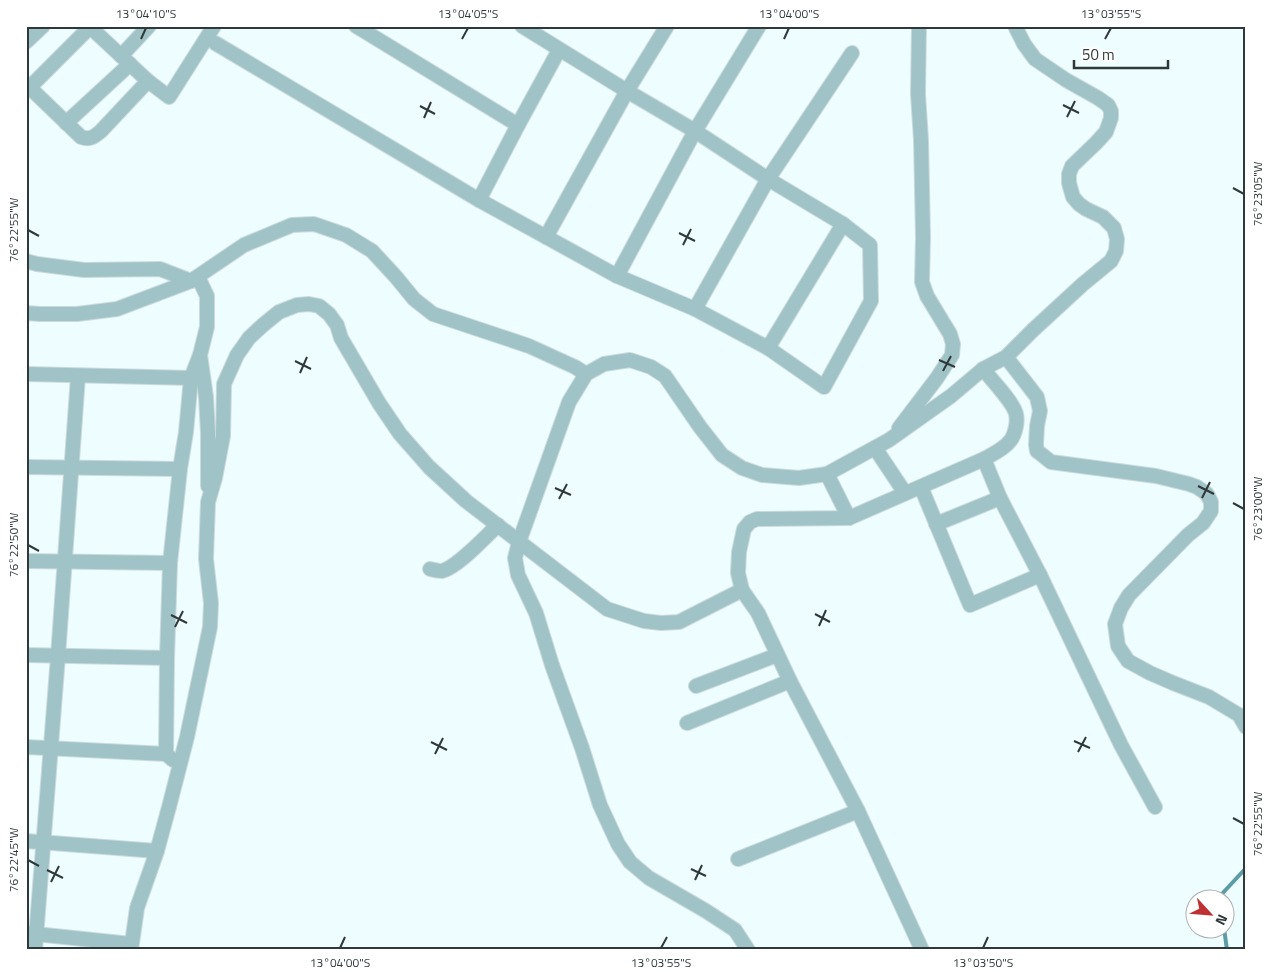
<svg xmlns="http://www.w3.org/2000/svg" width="1272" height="976" viewBox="0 0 1272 976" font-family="'Titillium Web',sans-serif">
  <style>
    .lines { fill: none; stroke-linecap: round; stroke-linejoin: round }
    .stream { stroke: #5c9ca4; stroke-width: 4 }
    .minor-casing { stroke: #ccdadc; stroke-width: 16 }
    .minor { stroke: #9fc3c7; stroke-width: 14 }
    .ticks { fill: none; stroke: #2f393a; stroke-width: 2 }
    .neatline { fill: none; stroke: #2f393a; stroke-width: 2 }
    .ticks-label { font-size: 12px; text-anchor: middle; fill: #2f393a }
  </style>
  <rect width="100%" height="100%" fill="#eefdff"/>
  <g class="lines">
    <g class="stream">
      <polyline points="1220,898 1220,896 1246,868"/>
      <polyline points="1224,928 1227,950"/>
    </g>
    <defs>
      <g id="minor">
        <polyline points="89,26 148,81 169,97 214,26"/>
        <polyline points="356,26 518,125"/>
        <polyline points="26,42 43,26"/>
        <polyline points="215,43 479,200 617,276 695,309 768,348 824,387 871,301 870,245 843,224 768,179 695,131 627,91 522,26"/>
        <polyline points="121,56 149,26"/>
        <path d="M26 84 81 137C90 140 94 137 101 131L148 81"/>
        <polyline points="30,87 90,27"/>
        <polyline points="66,123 130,64"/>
        <polyline points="479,200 518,125 559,50"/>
        <polyline points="546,237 627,91 667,26"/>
        <polyline points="26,261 37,264 84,270 160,269 191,281"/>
        <polyline points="617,276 695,131 759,26"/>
        <polyline points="695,309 768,179 852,53"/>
        <polyline points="26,313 40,314 77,314 117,309 191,281 244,245 292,225 314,224 346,235 372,251 396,277 414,299 433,314 529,346 575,367 586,374"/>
        <polyline points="768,348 843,224"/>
        <polyline points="200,355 206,397 208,433 208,486"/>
        <polyline points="1006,357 1037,397 1040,411 1037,426 1036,445 1037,451 1041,454 1051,462 1156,476 1189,484 1197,487 1207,494 1211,502 1211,511 1203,523 1188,535 1129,595 1121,608 1115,624 1118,646 1128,661 1150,673 1173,683 1209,697 1239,715 1246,727"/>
        <path d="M983 369C991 379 1014 403 1016 414 1018 422 1015 435 1010 441 1004 449 993 454 984 459"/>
        <polyline points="26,374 191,378"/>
        <polyline points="899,428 937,378 952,355 953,344 950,334 927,296 922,282 923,237 921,140 918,94 919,26"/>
        <polyline points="875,448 905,493"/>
        <polyline points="26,467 180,469"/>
        <polyline points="827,474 849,518"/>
        <polyline points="921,487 970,605 1040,575"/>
        <polyline points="936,524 1000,498"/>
        <polyline points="26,561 170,563"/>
        <path d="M430 569C434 570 438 571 442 571 458 567 485 537 498 525"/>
        <polyline points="26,655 167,658"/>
        <polyline points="696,686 777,655"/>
        <polyline points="687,723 790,681"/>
        <polyline points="26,747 166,754 173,760"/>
        <polyline points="166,754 167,658 170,563 180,469 186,432 191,378 200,355 207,327 207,296 198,277"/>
        <polyline points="26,841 157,851"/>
        <polyline points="738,859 858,811"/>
        <polyline points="26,933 131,944"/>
        <polyline points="35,950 58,656 78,376"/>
        <polyline points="131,950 137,908 157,851 169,807 187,737 210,627 211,603 206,559 208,502 215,478 223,436 224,384 237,355 249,338 263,325 279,312 297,305 309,304 319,306 329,314 337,325 341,338 379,403 400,434 429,467 466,501 607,609 644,621 661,623 679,622 742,590"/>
        <polyline points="748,950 735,930 706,911 649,878 630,862 618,844 600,805 582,748 552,665 536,613 518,575 515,558 519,542 569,402 586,374 604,364 630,360 651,367 665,376 700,427 722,455 742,468 762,475 799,478 827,474 889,440 951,396 983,369 1006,357 1033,330 1083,284 1111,261 1116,251 1117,239 1114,228 1103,217 1086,209 1079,204 1073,197 1069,183 1069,174 1072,166 1096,143 1106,132 1111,118 1111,111 1108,105 1098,98 1066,80 1035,59 1024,44 1015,26"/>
        <polyline points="922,950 858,811 790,681 758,613 742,590 738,573 739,552 744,529 750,522 757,519 849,518 984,459 1000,498 1040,575 1121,745 1155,807"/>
      </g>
    </defs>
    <use href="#minor" class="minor-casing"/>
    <use href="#minor" class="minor"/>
  </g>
  <path class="ticks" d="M141 39 146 28M462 39 468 28M784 39 789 28M1105 39 1111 28M1063 105 1079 113M420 106 435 114M1067 117 1075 101M424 118 431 102M1233 188 1244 194M28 230 39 236M679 233 695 241M683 245 691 229M939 360 955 367M295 361 311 369M943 371 951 356M300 373 307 357M1198 486 1214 494M555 488 571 495M1202 498 1210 482M559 499 567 484M1233 503 1244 509M28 545 39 551M815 614 830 622M171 615 187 623M819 626 826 610M175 627 183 611M1074 741 1090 748M431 742 447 750M1078 752 1086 737M435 754 443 738M1233 818 1244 824M28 860 39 866M691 869 706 876M47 870 63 878M695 880 702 865M51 882 59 866M340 948 345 937M661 948 667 937M983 948 988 937"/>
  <rect width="1272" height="976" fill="none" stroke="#ffffff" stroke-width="55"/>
  <g transform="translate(1210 914) rotate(116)"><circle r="24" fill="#ffffff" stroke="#acb0b0"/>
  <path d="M0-4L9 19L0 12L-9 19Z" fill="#bf3032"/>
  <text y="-8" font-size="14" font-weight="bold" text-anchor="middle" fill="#2f393a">N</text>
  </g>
  <path d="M1074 60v8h94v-8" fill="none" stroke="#2f393a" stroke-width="2.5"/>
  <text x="1082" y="60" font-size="15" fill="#2f393a" stroke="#ffffff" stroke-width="4" paint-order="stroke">50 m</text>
  <rect x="28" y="28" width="1216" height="920" class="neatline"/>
  <g class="ticks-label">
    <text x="146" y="18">13°04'10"S</text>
    <text x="468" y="18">13°04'05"S</text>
    <text x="789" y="18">13°04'00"S</text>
    <text x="1111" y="18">13°03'55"S</text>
    <text transform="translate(1258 194) rotate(-90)" y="4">76°23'05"W</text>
    <text transform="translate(14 230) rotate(-90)" y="4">76°22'55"W</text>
    <text transform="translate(1258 509) rotate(-90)" y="4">76°23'00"W</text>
    <text transform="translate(14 545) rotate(-90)" y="4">76°22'50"W</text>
    <text transform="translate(1258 824) rotate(-90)" y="4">76°22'55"W</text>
    <text transform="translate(14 860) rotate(-90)" y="4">76°22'45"W</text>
    <text x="340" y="967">13°04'00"S</text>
    <text x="661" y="967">13°03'55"S</text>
    <text x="983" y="967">13°03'50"S</text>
  </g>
</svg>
